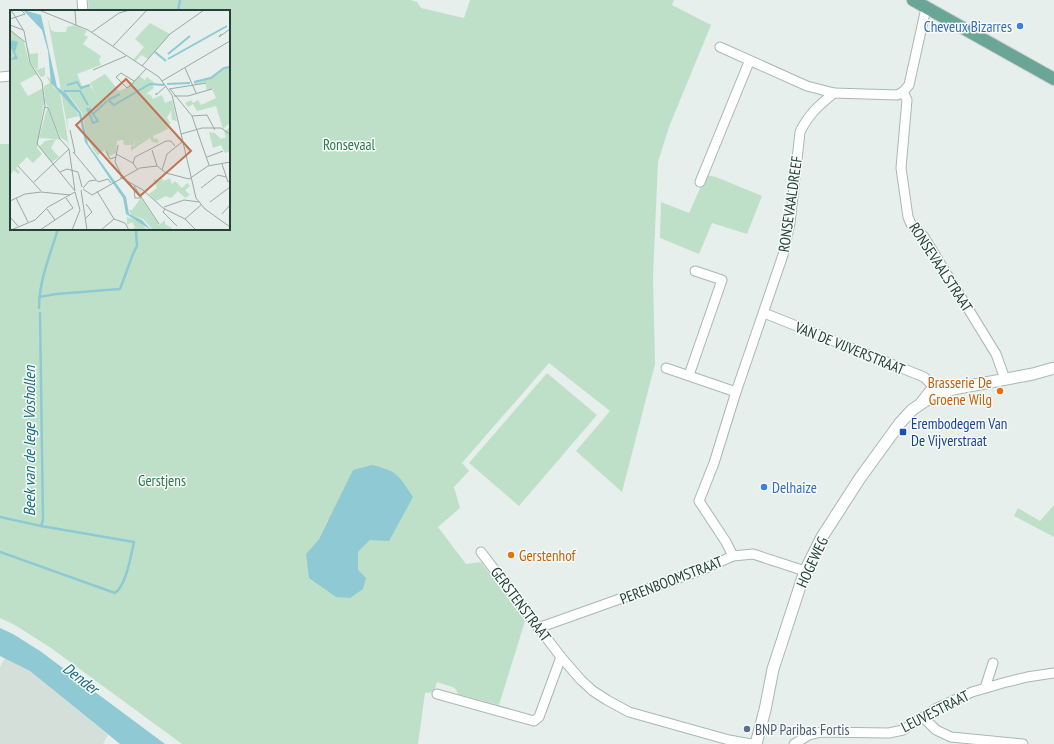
<svg xmlns="http://www.w3.org/2000/svg" width="1054" height="744" viewBox="0 0 1054 744" font-family="'PT Sans Narrow',sans-serif">
  <style>
    .built { fill: #d4dfda }
    .green { fill: #bfe0c8; fill-rule: evenodd }
    .water { fill: #8ec9d4 }
    .lines { fill: none; stroke-linecap: round; stroke-linejoin: round }
    .stream { stroke: #8ec9d4; stroke-width: 2.5 }
    .minor-casing { stroke: #a8b8b2; stroke-width: 11 }
    .tertiary-casing { stroke: #a8b8b2; stroke-width: 13 }
    .primary-casing { stroke: #c2cac8; stroke-width: 14 }
    .minor { stroke: #fff; stroke-width: 9 }
    .tertiary { stroke: #fff; stroke-width: 11 }
    .primary { stroke: #6aa596; stroke-width: 12 }
    .shop-dot { fill: #3f7fe0; stroke: #f7fbf9; stroke-width: 1.5 }
    .food-dot { fill: #e8710a; stroke: #f7fbf9; stroke-width: 1.5 }
    .transit-dot { fill: #1a4fb4; stroke: #f7fbf9; stroke-width: 1.5 }
    .service-dot { fill: #5c6f8a; stroke: #f7fbf9; stroke-width: 1.5 }
    .labels { text-anchor: middle; dominant-baseline: central; stroke-width: 3; stroke-linejoin: round; paint-order: stroke }
    .shop-label { font-size: 15px; fill: #366cbe; stroke: #f7fbf9; text-anchor: end }
    .park-label { font-size: 15px; fill: #2d7a4b; stroke: #f7fbf9 }
    .street-label { font-size: 15px; fill: #24423a; stroke: #f7fbf9 }
    .food-label { font-size: 15px; fill: #c56008; stroke: #f7fbf9; text-anchor: end }
    .transit-label { font-size: 15px; fill: #164399; stroke: #f7fbf9; text-anchor: start }
    .service-label { font-size: 15px; fill: #4e5e75; stroke: #f7fbf9; text-anchor: start }
    .water-label { font-size: 16px; font-style: italic; fill: #1c6f80; stroke: #f7fbf9 }
    .inset-river { fill: none; stroke: #8ec9d4; stroke-width: 2 }
    .inset-road { fill: none; stroke: #98aaa4; stroke-width: 1 }
    .view { fill: #c07456; fill-opacity: 0.15; stroke: #c07456; stroke-width: 2 }
    .inset-edge { fill: none; stroke: #24423a; stroke-width: 2 }
  </style>
  <rect width="100%" height="100%" fill="#e6efeb"/>
  <polygon class="built" points="5,658 30,671 108,735 103,744 0,744 0,667"/>
  <g class="green">
    <path d="M88 0H411L417 2 421 8 464 18 470 0H674L672 5 711 25 669 127 658 162 653 276 655 364 622 492 576 451 610 411 549 363 462 463 469 471 454 487 460 508 438 527 466 564 481 562 525 621 499 705 458 694 455 688 437 682 434 692 425 693 418 744H182L51 648 15 625 0 618V144H11V229H229V11H89ZM328 520 370 540 358 552V570L306 554 319 539Z"/>
    <polygon points="706,175 716,177 762,196 747,234 712,223 699,254 660,238 661,202 689,213"/>
    <polygon points="547,373 597,415 519,506 469,463"/>
    <polygon points="1054,505 1054,537 1014,516 1018,508 1040,521"/>
  </g>
  <g class="water">
    <path d="M372 465C398 471 399 476 413 497L389 541 370 540 358 552V570L366 578 363 589 350 598 336 597 309 578 306 554 319 539 353 470Z"/>
    <polygon points="0,628 13,634 40,651 165,744 120,744 30,671 0,656"/>
  </g>
  <g class="lines">
    <g class="stream">
      <polyline points="178,11 180,0"/>
      <polyline points="39,297 56,294 120,289 133,254 137,246 136,231 137,229"/>
      <path d="M39 308C39 281 50 255 58 229"/>
      <polyline points="0,517 41,526 43,520 40,313"/>
      <path d="M0 552 115 593C126 586 131 555 134 542L41 526"/>
    </g>
    <defs>
      <g id="minor">
        <polyline points="82,0 83,11"/>
        <polyline points="720,47 807,86 834,93"/>
        <polyline points="0,77 11,76"/>
        <polyline points="903,92 907,100 901,168 908,217 911,224 924,237 996,354 1005,379"/>
        <polyline points="903,92 909,85 926,8"/>
        <polyline points="700,182 749,62"/>
        <polyline points="764,313 924,377 934,387"/>
        <polyline points="666,368 736,392"/>
        <polyline points="689,375 722,280 695,271"/>
        <polyline points="481,552 561,657 581,680 593,691 607,700 629,712 729,740 751,744"/>
        <path d="M733 556 726 542 699 501 714 463 736 392 783 255 790 223 800 132C808 115 819 105 834 93L897 95 903 92"/>
        <polyline points="538,628 704,569 733,556 753,554 805,571"/>
        <polyline points="985,688 993,663"/>
        <polyline points="437,694 534,721 539,717 561,657"/>
        <polyline points="923,717 936,730 951,737 1023,744"/>
        <polyline points="794,744 809,735 821,732 889,733 903,730 937,708 972,692 1003,683 1027,677 1054,673"/>
      </g>
      <g id="tertiary">
        <polyline points="922,402 934,387 938,387 947,391"/>
        <polyline points="756,744 765,710 773,669 805,571 822,537 860,478 900,423 912,410 925,401 953,389 1033,374 1054,368"/>
      </g>
      <polyline id="primary" points="913,0 1054,79"/>
    </defs>
    <use href="#minor" class="minor-casing"/>
    <use href="#tertiary" class="tertiary-casing"/>
    <use href="#primary" class="primary-casing"/>
    <use href="#minor" class="minor"/>
    <use href="#tertiary" class="tertiary"/>
    <use href="#primary" class="primary"/>
  </g>
  <g class="shop-dot">
    <circle cx="1020" cy="26" r="4"/>
    <circle cx="764" cy="487" r="4"/>
  </g>
  <g class="food-dot">
    <circle cx="1000" cy="391" r="4"/>
    <circle cx="511" cy="555" r="4"/>
  </g>
  <rect class="transit-dot" x="899" y="428" width="8" height="8" rx="2"/>
  <circle class="service-dot" cx="747" cy="729" r="4"/>
  <g class="labels">
    <g class="shop-label">
      <text x="1012" y="26">Cheveux Bizarres</text>
      <text x="772" y="487" text-anchor="start">Delhaize</text>
    </g>
    <g class="park-label">
      <text x="349" y="144">Ronsevaal</text>
      <text x="162" y="480">Gerstjens</text>
    </g>
    <g class="street-label">
      <text transform="translate(790 204) rotate(-82)">RONSEVAALDREEF</text>
      <text transform="translate(941 267) rotate(57)">RONSEVAALSTRAAT</text>
      <text transform="translate(850 348) rotate(22)">VAN DE VIJVERSTRAAT</text>
      <text transform="translate(812 562) rotate(-65)">HOGEWEG</text>
      <text transform="translate(671 580) rotate(-21)">PERENBOOMSTRAAT</text>
      <text transform="translate(521 604) rotate(53)">GERSTENSTRAAT</text>
      <text transform="translate(935 711) rotate(-27)">LEUVESTRAAT</text>
    </g>
    <g class="food-label">
      <text x="992" y="382">Brasserie De<tspan x="992" dy="17">Groene Wilg</tspan></text>
      <text x="519" y="555" text-anchor="start">Gerstenhof</text>
    </g>
    <g class="transit-label">
      <text x="911" y="423">Erembodegem Van<tspan x="911" dy="17">De Vijverstraat</tspan></text>
    </g>
    <g class="service-label">
      <text x="755" y="729">BNP Paribas Fortis</text>
    </g>
    <g class="water-label">
      <text transform="translate(29 441) rotate(-90)">Beek van de lege Voshollen</text>
      <text transform="translate(81 678) rotate(38)">Dender</text>
    </g>
  </g>
  <g transform="translate(10 10)">
    <rect width="220" height="220" fill="#e6efeb"/>
    <path d="M37 6 41 20 45 22H56L57 17 65 15 77 21 74 25 78 27 73 34 91 46 89 51 91 55 67 64 72 76 79 74 86 85 80 73 95 64 109 81 116 78 129 66 135 70 137 67 145 73 142 75 144 78 136 84 141 85 143 89 152 85 155 93 162 90 167 111 162 110 161 100 157 108 161 114 157 115 158 119 143 126 144 129 147 128 149 133 142 132 140 128 121 141V136L125 135V129L124 135H114L113 130H111L107 131 106 143 99 146 95 140 88 145 89 148 77 129 72 103 58 84 51 80ZM140 13 160 24 138 49 131 45 126 51 123 50 134 37 125 29ZM0 20 14 32 19 53 27 64 10 73 18 86 33 78 34 93 27 138 32 144 23 153 17 147 6 158 10 162 8 164 4 160 0 165ZM17 35 20 44 28 43V57L26 60 20 52ZM220 56V113L213 119 206 96 187 101 183 94 178 97 175 93 181 90 183 93 188 90 191 95 206 88 202 79 197 80 195 72 185 75 184 72 202 66 213 58ZM35 57V65L41 69 43 77 50 82 59 137 57 131 51 128 35 91 34 76 40 73 36 65 31 67 26 60ZM51 83 59 91 72 110 69 106 57 109 59 125ZM37 98 50 130 46 129 41 138 49 147 42 152 29 137 35 131 46 129 29 128ZM220 117V141L215 143 211 135 203 138 199 122 205 123 211 129 216 127 214 122ZM151 167 154 171 160 168 162 174 165 171 172 178 177 173 180 176 175 180 180 185 175 188 168 181 161 188 156 186 146 191 139 184 147 178 143 169 150 171ZM131 188 149 215 155 210V214L162 218 160 220H143L133 209 121 205 119 200H122ZM117 207 130 211 137 220H121L125 217 122 212 117 215Z" fill="#bfe0c8"/>
    <path d="M13 0 31 5 47 77 57 84 71 103 78 134 116 187 119 204 132 210 141 220 116 204 113 188 75 132 69 104 41 73 38 41 32 20ZM2 30 8 32 5 42 8 49 0 50 5 46 0 36Z" fill="#8ec9d4"/>
    <path class="inset-river" d="M145 42 156 51M158 44 180 26M158 49 217 16M184 72 201 68 214 58 220 57M157 74 180 73M57 75 67 72 71 78 80 75M54 81H70L78 95M98 90 104 95 140 74 154 75M98 90 110 84M77 98 83 113 88 111 83 104M79 98 83 104 97 91"/>
    <path class="inset-road" d="M1 0 14 21 20 53 32 72 35 96 27 134 65 181M29 0 78 20 149 67 162 85 186 188 195 199 220 217M65 0 66 15M0 9 15 4 11 0M0 15 13 20M0 20 15 32M82 22 109 3 120 0M211 24 209 27 220 19M103 36 137 0M132 56 160 24 194 0M175 58 186 83M83 60 116 46M124 71 111 63 106 67 117 78 120 76 136 59M152 71 220 31M159 79 196 73M160 79 182 106 199 155M146 83V85L156 76M164 86H178L202 79M35 97 38 98 50 129 59 139 65 181M182 106 197 105 205 120M60 120 65 143M171 124 192 118H211L220 124M108 135 105 152 112 166M142 140 147 156M96 141 100 149 106 147M63 142 88 172 98 169 101 173M106 144 123 153 127 159M197 147 213 141M123 153 125 147 156 131H161L165 136M212 154 218 172 220 171M8 156 31 181M152 160 157 144 172 132M50 162 57 159 68 162 72 177M110 167 133 180 153 198 175 209 186 220M24 172 59 139M124 176 149 214M73 178 79 171 86 170M191 178 208 165 216 167M73 179 82 185 130 158 147 156 156 163 179 169 198 156 220 152M124 179 125 188H131M71 180 77 220M87 181 104 209 115 213 119 220M6 188 18 212M0 191 15 184 31 182 60 185M200 192 220 177M154 197 174 190 189 192M37 199 45 210M155 199 153 202 167 216M212 204 220 195M0 207 8 216M75 209 82 202 76 194M175 209 191 195M1 220 25 210 38 197 65 182M30 220 63 198 56 188M62 220 70 200 65 182M91 220 104 209"/>
    <path class="view" d="M116 69 181 141 130 186 66 115Z"/>
    <rect width="220" height="220" class="inset-edge"/>
  </g>
</svg>
